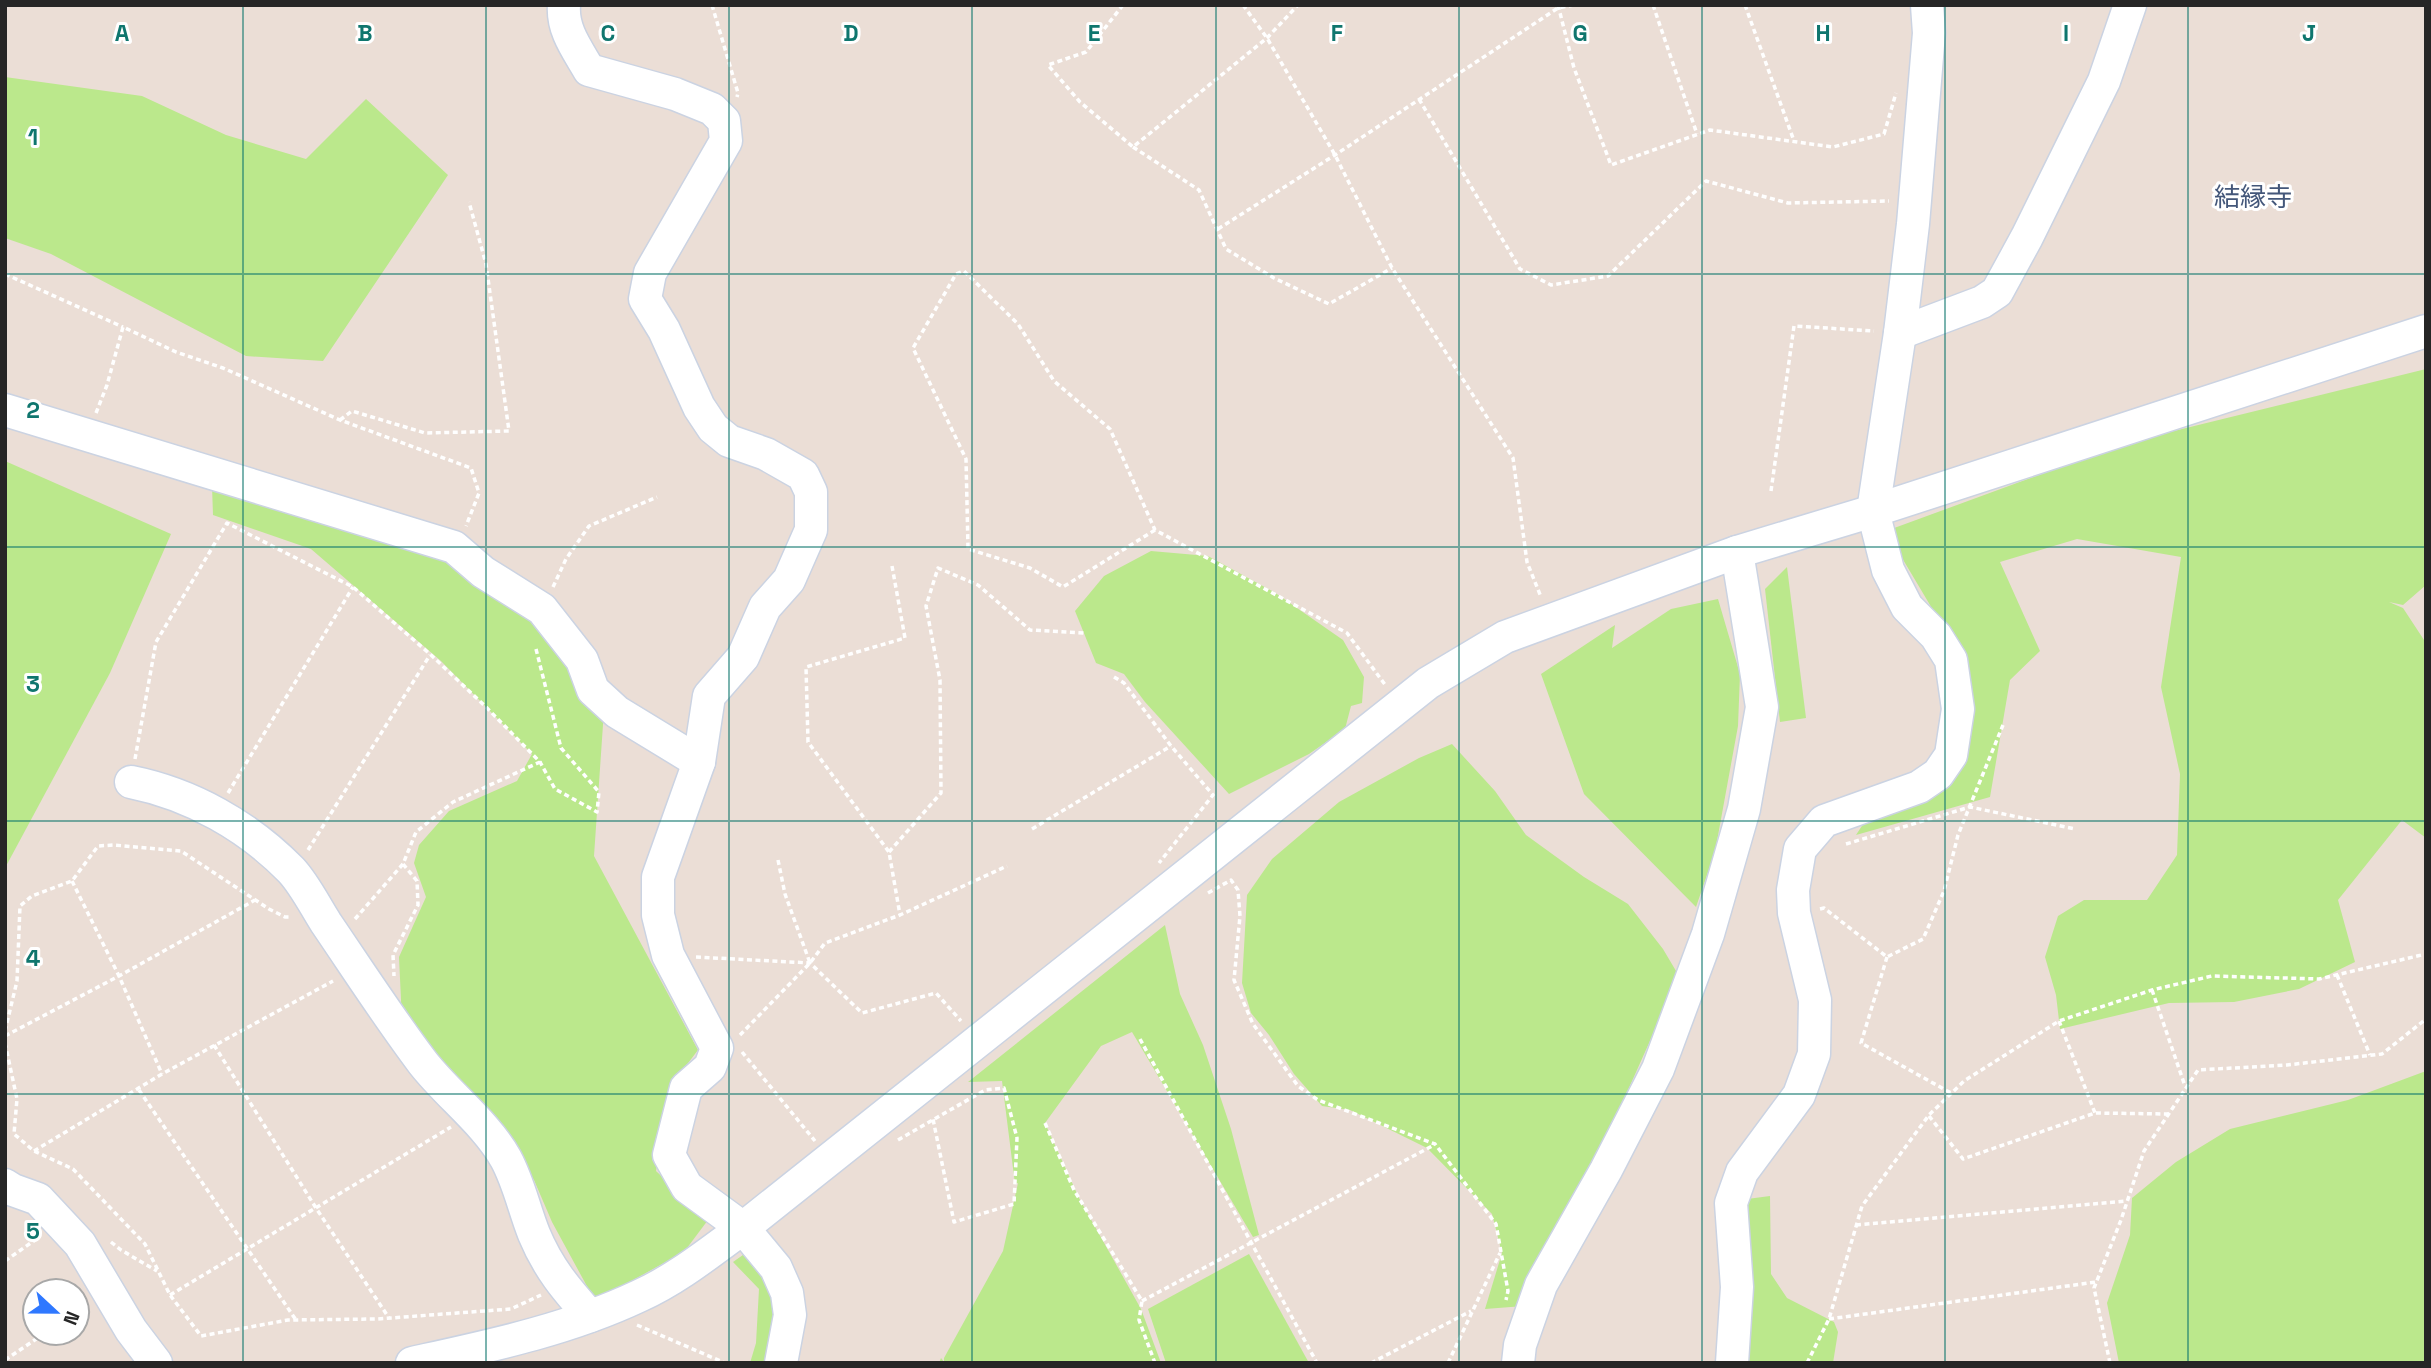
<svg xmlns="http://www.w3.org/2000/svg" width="2431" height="1368" viewBox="0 0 2431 1368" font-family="'Space Grotesk','Noto Sans JP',sans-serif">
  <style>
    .green { fill: #bbe88c }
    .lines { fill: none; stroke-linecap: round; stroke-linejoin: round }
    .minor-casing { stroke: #cbd3e2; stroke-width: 35 }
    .path { stroke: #fff; stroke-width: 3.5; stroke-dasharray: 5 3.5; stroke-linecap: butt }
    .minor { stroke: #fff; stroke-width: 32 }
    .grid { fill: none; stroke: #0f766e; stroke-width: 2; stroke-opacity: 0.55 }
    .labels { text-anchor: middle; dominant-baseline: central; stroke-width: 6; stroke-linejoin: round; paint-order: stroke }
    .quarter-label { font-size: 26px; fill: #44577a; stroke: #fff }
    .grid-label { font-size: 23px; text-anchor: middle; font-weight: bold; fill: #0f766e; stroke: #fff; stroke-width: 6; stroke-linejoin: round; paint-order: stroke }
  </style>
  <rect width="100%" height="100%" fill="#ebded6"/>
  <g class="green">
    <polygon points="5,77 142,96 226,135 306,159 366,99 448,175 323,361 246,356 51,254 5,238"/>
    <polygon points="2426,369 2426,585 2403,605 2389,602 2403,608 2426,643 2426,838 2402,820 2338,900 2355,962 2299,989 2234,1002 2169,1003 2060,1029 2056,995 2045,957 2058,916 2084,900 2147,900 2177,855 2180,774 2161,687 2181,557 2077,539 2000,562 2040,651 2010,680 1990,797 1856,835 1869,815 1945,788 1952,642 1886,531 2129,442"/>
    <polygon points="5,461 171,534 110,673 5,868"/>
    <polygon points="212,486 448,545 542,609 604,710 594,856 698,1050 670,1087 656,1171 708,1220 684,1252 595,1301 552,1222 534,1180 504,1138 402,1021 399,957 426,897 414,863 419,845 449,811 517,781 532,754 441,661 311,549 213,515"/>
    <polygon points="1151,551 1208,556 1274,592 1343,640 1364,677 1362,703 1351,706 1345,729 1309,754 1229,794 1145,702 1124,674 1096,663 1075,611 1104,576"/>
    <polygon points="1787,567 1806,718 1780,722 1765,589"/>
    <polygon points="1718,599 1740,674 1738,726 1715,852 1696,907 1584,794 1541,674 1615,625 1612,648 1671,609"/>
    <polygon points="1452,744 1495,791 1526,835 1584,877 1628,904 1663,949 1679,976 1603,1146 1524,1306 1485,1309 1502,1253 1492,1214 1427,1148 1350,1110 1322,1106 1294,1074 1269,1035 1251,1013 1242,983 1247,895 1272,859 1339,802 1419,758"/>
    <polygon points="1165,925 1180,994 1203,1045 1231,1129 1259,1235 1253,1237 1132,1032 1101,1046 1045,1123 1079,1198 1141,1309 1161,1363 939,1363 941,1358 944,1362 944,1358 1003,1251 1018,1183 1015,1184 1002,1081 968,1082"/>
    <polygon points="2426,1071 2426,1363 2119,1363 2107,1303 2130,1235 2132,1198 2176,1162 2230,1129 2348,1100"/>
    <polygon points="1770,1196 1771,1274 1787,1298 1834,1322 1838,1332 1833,1363 1732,1363 1732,1201"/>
    <polygon points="750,1250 783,1307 771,1363 750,1363 756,1343 759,1289 733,1262"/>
    <polygon points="1249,1254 1309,1363 1166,1363 1148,1309"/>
  </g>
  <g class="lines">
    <defs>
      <g id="minor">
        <path d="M564 5C562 30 577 49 589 70L675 94 712 109 724 121 726 141 650 273 645 299 664 330 699 407 713 428 729 441 766 454 803 475 811 492V530L789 580 765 607 743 657 709 696 699 762 658 877V915L668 955 717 1048 710 1067 686 1088 669 1155 687 1187 743 1228 776 1268 787 1293 790 1315 781 1363"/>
        <polyline points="1900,333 1982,302 1997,292 2027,237 2104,81 2130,5"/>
        <polyline points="5,410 454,547 483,572 542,609 582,660 593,690 617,712 699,762"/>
        <path d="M131 782C191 794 248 826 291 870 305 885 315 906 326 923 358 970 389 1018 423 1063 448 1095 486 1123 506 1159 519 1183 524 1209 534 1234 548 1268 566 1289 590 1316"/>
        <polyline points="5,1185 13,1190 38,1199 80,1244 131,1330 156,1363"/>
        <path d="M412 1363C489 1346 567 1330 639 1296 677 1279 710 1252 743 1228L1428 683 1505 637 1737 552 1873 511 2426 331"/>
        <polyline points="1518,1363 1520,1345 1541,1285 1606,1170 1658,1069 1708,934 1744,809 1762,707 1737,552"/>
        <polyline points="1732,1363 1737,1287 1731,1203 1742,1172 1799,1095 1814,1054 1815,1000 1794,913 1793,890 1800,849 1824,821 1919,787 1938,774 1951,755 1958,709 1951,660 1936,636 1907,607 1888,570 1873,511 1900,333 1913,224 1929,33 1927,5"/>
      </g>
    </defs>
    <use href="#minor" class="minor-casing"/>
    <g class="path">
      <polyline points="712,5 738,93 737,97"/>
      <polyline points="1123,5 1086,52 1048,65 1080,102 1133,147 1267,38 1298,5"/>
      <polyline points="1243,5 1267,38 1335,155 1392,268 1513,458 1527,562 1541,597"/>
      <polyline points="1558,5 1574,68 1611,165 1710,130 1833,147 1884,134 1896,93"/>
      <polyline points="1653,5 1697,134"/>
      <polyline points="1745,5 1794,141"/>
      <polyline points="1419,99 1520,269 1551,285 1608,276 1706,181 1788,203 1889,201"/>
      <polyline points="1133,147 1199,190 1226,249 1274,278 1329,304 1392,268"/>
      <polyline points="1218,229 1335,155 1558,8 1574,5"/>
      <polyline points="5,274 123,327"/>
      <polyline points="96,413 107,385 123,327 176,352 223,368 340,420 471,468 479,493 466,526"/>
      <polyline points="340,420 352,411 425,433 509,431 486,264 469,202"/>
      <polyline points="1771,491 1794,326 1874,331"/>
      <polyline points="1155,530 1063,587 1030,568 968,549 966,459 913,348 956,274 964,271 1018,324 1054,381 1110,429 1155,530 1347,633 1386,686"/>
      <polyline points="892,566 905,638 806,667 808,742 889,852 900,915"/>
      <polyline points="553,587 566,559 589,526 657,497"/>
      <polyline points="536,649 561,748 599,792 597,812 555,789 540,762"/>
      <polyline points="1114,677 1124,683 1171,746 1213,795 1159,863"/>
      <polyline points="135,759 156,642 227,523 353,587 431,655 486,707 540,762 453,802 416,832 403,864 417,881 418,905 393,955 394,976"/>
      <polyline points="228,793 353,587"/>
      <polyline points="1032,829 1171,746"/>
      <polyline points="1846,844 1970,807 2075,829"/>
      <polyline points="308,850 430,655"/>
      <polyline points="889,852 941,793 940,680 926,606 938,568 978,585 1030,630 1084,633"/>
      <polyline points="778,860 785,894 810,963"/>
      <polyline points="72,881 119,976 162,1074"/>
      <polyline points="1208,893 1231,880 1238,890 1240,916 1234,980 1253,1024 1298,1086 1318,1100 1435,1144 1496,1224 1508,1291 1506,1300"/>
      <polyline points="1820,909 1824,908 1887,957 1923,939 1944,891 1958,835 2003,725"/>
      <polyline points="355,919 403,864"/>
      <polyline points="696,957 810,963 862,1013 936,993 961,1021"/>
      <polyline points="1887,957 1861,1043 1951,1093"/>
      <polyline points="2337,975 2370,1055"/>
      <polyline points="2152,990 2185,1086"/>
      <polyline points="2059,1021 2095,1113"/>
      <polyline points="5,1031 17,981 20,906 32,896 72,881 98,846 114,845 181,851 269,909 285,917 292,917"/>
      <polyline points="740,1035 810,963 825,943 900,915 1007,866"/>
      <polyline points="5,1036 119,976 255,900"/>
      <polyline points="1140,1039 1317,1363"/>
      <polyline points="5,1043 17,1099 14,1134 34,1151 73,1169 145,1244 170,1295 201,1336 288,1320 377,1319 511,1309 541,1295"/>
      <polyline points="214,1045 316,1208 389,1318"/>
      <polyline points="742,1052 815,1141"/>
      <polyline points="139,1090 296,1320"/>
      <polyline points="1929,1116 1963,1159 2095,1113 2168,1114"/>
      <polyline points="1045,1123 1074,1190 1142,1301 1139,1320 1155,1363"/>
      <polyline points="898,1140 985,1090 1004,1088 1017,1138 1014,1204 954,1222 933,1119"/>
      <polyline points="34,1151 162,1074 333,981"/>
      <polyline points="1856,1225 2127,1201"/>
      <polyline points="111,1242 121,1250 157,1271"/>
      <polyline points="5,1261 38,1238"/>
      <polyline points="170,1295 451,1127"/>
      <polyline points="1142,1301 1434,1145"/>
      <polyline points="77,1311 87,1304"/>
      <polyline points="1829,1319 2096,1282"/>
      <polyline points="637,1325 725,1363"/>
      <polyline points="5,1360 45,1333"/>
      <polyline points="1371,1363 1471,1311"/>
      <polyline points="1448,1363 1500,1253"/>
      <polyline points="1807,1363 1829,1319 1862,1206 1929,1115 1964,1081 2059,1021 2152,990 2212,976 2319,979 2426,954"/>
      <polyline points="2110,1363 2094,1288 2121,1220 2144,1151 2198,1070 2287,1065 2382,1054 2426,1019"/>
    </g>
    <use href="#minor" class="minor"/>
  </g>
  <path class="grid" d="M243 5V1363M486 5V1363M729 5V1363M972 5V1363M1216 5V1363M1459 5V1363M1702 5V1363M1945 5V1363M2188 5V1363M5 274H2426M5 547H2426M5 821H2426M5 1094H2426"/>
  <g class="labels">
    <g class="quarter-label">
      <text x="2253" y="197">結縁寺</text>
    </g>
  </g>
  <g class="grid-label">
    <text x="122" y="41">A</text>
    <text x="365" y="41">B</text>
    <text x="608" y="41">C</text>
    <text x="851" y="41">D</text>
    <text x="1094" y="41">E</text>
    <text x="1337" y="41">F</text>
    <text x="1580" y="41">G</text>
    <text x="1823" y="41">H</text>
    <text x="2066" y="41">I</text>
    <text x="2309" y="41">J</text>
    <text x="33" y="145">1</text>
    <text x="33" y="418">2</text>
    <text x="33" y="692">3</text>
    <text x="33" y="966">4</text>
    <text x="33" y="1239">5</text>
  </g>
  <rect width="2431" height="1368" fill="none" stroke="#262626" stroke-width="14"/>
  <g transform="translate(56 1312) rotate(112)"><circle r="33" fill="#ffffff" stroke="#a8a8a8" stroke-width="2"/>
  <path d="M0-5L12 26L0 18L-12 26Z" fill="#2f78ff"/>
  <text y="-10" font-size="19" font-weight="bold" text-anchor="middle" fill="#262626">N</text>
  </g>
</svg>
